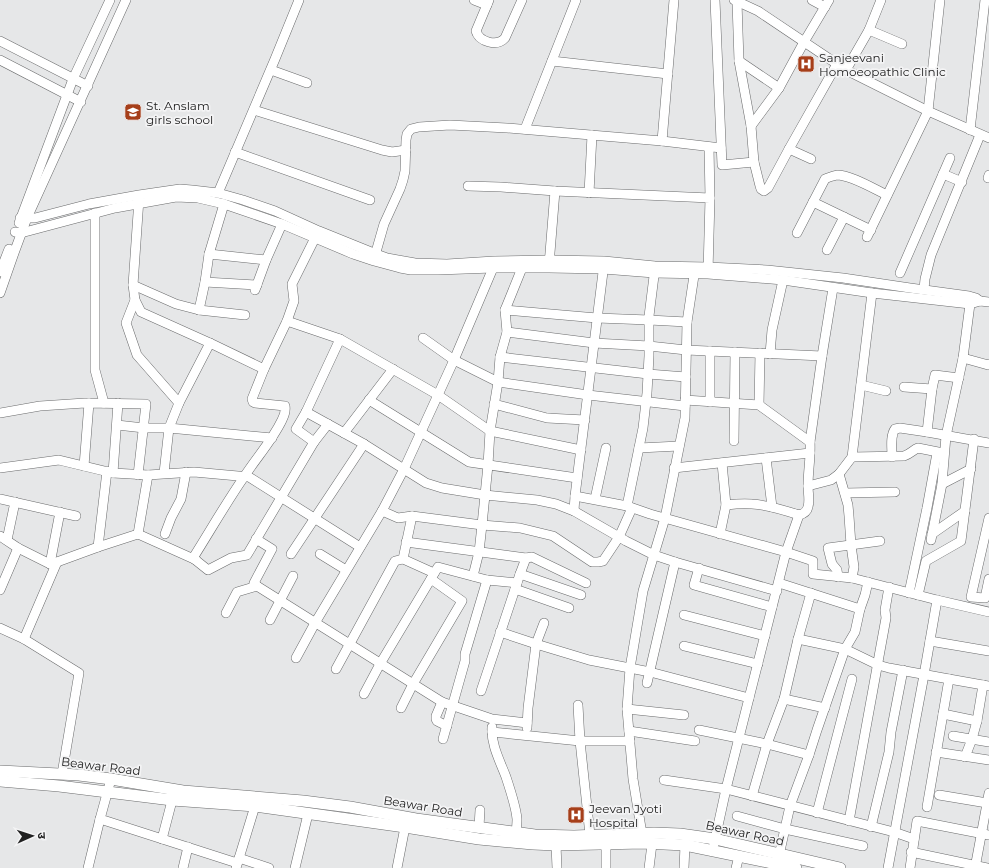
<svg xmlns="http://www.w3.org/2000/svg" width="989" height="868" viewBox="0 0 989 868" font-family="Montserrat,'Noto Sans Devanagari',sans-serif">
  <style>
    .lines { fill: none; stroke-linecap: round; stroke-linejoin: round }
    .minor-casing { stroke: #6a6b6c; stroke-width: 10 }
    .major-casing { stroke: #6a6b6c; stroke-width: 12 }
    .minor { stroke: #fff; stroke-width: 9 }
    .major { stroke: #fff; stroke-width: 11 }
    .labels { text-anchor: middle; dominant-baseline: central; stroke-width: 3.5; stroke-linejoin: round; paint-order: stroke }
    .poi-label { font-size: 12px; fill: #212121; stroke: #f4f4f5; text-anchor: start }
    .street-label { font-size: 12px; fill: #212121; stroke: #f4f4f5 }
  </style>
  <rect width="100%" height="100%" fill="#e6e7e8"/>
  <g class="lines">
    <defs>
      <g id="minor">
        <polyline points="474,0 487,5"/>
        <path d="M489 0 476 31C479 42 497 47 505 38L522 0"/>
        <polyline points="715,0 722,165 754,162"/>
        <polyline points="734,0 758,11 846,70 928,111 989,138"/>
        <polyline points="812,0 825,7"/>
        <polyline points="737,2 739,61 751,126 754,162 760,186 761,189 764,191 768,188 789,149 837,64"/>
        <polyline points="869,30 902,44"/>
        <polyline points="0,41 88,86"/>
        <polyline points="0,60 81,102"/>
        <polyline points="552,61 668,74"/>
        <polyline points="739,61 779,88"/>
        <polyline points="271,70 307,83"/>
        <polyline points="846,70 869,30 881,0"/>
        <polyline points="254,110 382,150 392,152 406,150"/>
        <polyline points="751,126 779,88 804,42 829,0"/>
        <polyline points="525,129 576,0"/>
        <polyline points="970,130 985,0"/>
        <polyline points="662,141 674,0"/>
        <polyline points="709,147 710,198"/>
        <polyline points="789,149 811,159"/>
        <polyline points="235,152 370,200"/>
        <polyline points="943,174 962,182"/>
        <polyline points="988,178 989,175"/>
        <polyline points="468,186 501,187 555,191 710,198 708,272"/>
        <polyline points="218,193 275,59 299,0"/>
        <polyline points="589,193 592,135"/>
        <polyline points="139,199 133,285 135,300 141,312 210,343 264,369"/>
        <polyline points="813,202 871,230"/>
        <polyline points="95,213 95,370 104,403"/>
        <polyline points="20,218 35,218 89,204 139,195 180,189 192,190 218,193 243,200 275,211 319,231 376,254 387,258 415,263 447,264 494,261 550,260 604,261 655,266 708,267 767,270 843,278 910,288 969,296 976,298 980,301"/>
        <polyline points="19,223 73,79 110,0"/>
        <polyline points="15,232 21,233 115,208 176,197 198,198 224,204 282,224 353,254 374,261 400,268 411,270 438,270 493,268 549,268 603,269 654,273 708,274 783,280 872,293 970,304 980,301 989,302"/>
        <path d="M318 232 292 284 294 301 287 321 264 369 252 399 253 402 255 403 285 406C286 411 284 416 282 420 272 441 256 458 244 477 226 503 210 531 193 558L208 570 231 558 247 555 314 442 296 429 306 412 340 339"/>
        <path d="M797 233 825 179C829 177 833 176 837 175 851 175 874 189 887 195"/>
        <polyline points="867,237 928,111 940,0"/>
        <polyline points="827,250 844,217"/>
        <polyline points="209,254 266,260"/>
        <polyline points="374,259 384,224 400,189 403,180 405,171 406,140 407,134 411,129 419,127 450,125 507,128 662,141 721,148"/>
        <polyline points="549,265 555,191"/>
        <polyline points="0,272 9,249"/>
        <polyline points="900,273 950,158"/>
        <polyline points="205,282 257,285"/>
        <polyline points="133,285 176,304 199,310 245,315"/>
        <polyline points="924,289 925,279 931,255 980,135"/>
        <polyline points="255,290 266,260 282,224"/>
        <polyline points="0,293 14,253 27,218 126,0"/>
        <polyline points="135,300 126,323 137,355 179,403"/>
        <polyline points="199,310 205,282 209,254 224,204"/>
        <polyline points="505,310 597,318 649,320 687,322"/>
        <polyline points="287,321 340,339 438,395 490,431 581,450"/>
        <polyline points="507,332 594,343 649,346 686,350 822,356"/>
        <polyline points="423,338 454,360 498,382 588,395 685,406"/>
        <polyline points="710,351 710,402"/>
        <polyline points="770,354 772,330 783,280"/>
        <polyline points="500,357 648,374 686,377"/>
        <polyline points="963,358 988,365 989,364"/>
        <polyline points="959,378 935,375 932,389 927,432 989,443"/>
        <polyline points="861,385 886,391"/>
        <polyline points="904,387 932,389"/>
        <polyline points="369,400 469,462 577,478"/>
        <polyline points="685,400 759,405 810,442"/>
        <polyline points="494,404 547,418 585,420"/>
        <polyline points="759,405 760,353"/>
        <polyline points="306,412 364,444 426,483 442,488 485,495 537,500 556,504 574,511 626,541 654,555 675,562 777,591"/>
        <polyline points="0,413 40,406 85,403 146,404 138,475"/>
        <polyline points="117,425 144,428 169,428 272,438"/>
        <polyline points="344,433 393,369"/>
        <polyline points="734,441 735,352"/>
        <polyline points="314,442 328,424"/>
        <polyline points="639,448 679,446"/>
        <path d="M852 457 904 456C910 454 913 450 918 448L943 453"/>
        <path d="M892 457C892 448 890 436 895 429L900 428 927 432"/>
        <polyline points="766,458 772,507"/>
        <polyline points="84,466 89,403"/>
        <polyline points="0,468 59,460 113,473 148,475 194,472 249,477 360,547"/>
        <polyline points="674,468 810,453"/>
        <polyline points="113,473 118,403"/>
        <polyline points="164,473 169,428 179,403 210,343"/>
        <polyline points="839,474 848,505 849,516 851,545 854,567 852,578"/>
        <polyline points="942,484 971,469"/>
        <polyline points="808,486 831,480 839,474 852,457 872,293"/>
        <polyline points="845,493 895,492"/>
        <polyline points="575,496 627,506 650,514 786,552 813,561 813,574 852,578 937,600 989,612"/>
        <polyline points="0,499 76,516"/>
        <polyline points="595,499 606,448"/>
        <path d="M726 505C734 504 743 503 752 504 768 505 784 510 799 515 803 514 807 512 808 507 810 500 808 493 808 486 808 471 811 456 810 442L822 356 833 288"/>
        <polyline points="627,506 643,428 647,393 649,356 649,316 655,268"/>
        <polyline points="382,511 398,518 412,516 482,525 520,528 553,536 592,562 598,562 603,561 619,537 632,508"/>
        <polyline points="574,511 575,496 604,264"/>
        <polyline points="989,518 971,597 985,598 989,579"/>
        <polyline points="138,534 148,475"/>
        <polyline points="165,534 171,518 181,499 186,472"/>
        <polyline points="720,534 726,505 722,463"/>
        <polyline points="932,534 965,511"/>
        <polyline points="0,536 18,548 50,564 57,562 98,547 138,534 196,560"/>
        <polyline points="256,539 272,549 254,583 257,586"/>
        <polyline points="7,540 15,502"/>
        <polyline points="931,540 942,484 946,436 963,358 970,304"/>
        <polyline points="406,542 526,558"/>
        <polyline points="98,547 107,471"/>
        <polyline points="291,554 364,444"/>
        <polyline points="320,554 346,570"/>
        <polyline points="403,559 434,573"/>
        <polyline points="50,564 60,512"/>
        <polyline points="699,568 694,585 772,607"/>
        <polyline points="520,574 581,595"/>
        <polyline points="473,576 479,552 482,525 488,465 490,431 498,382 500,357 507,332 505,310 522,268 523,264"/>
        <polyline points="838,577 837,570 832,564 828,548 880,541"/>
        <polyline points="779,583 860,609"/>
        <polyline points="515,589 569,608"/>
        <polyline points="0,590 18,548"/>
        <polyline points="909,593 927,508 937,453"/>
        <polyline points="918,595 926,561 961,541 974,439"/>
        <polyline points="226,613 237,592 257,586 442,702 492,719 527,723"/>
        <polyline points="684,615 765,636"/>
        <polyline points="270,620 293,576"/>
        <polyline points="0,628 24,639 79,673 62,774"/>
        <polyline points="500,632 536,644 589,660 650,672 749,698"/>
        <polyline points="24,639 57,562"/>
        <polyline points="798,639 845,649 878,665 889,668 949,679 989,686"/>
        <polyline points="930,641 989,651"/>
        <polyline points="684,646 758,664"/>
        <polyline points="296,658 315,623 382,511 404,469 454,360 493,268 494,263"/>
        <polyline points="336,669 395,561 403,559 412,516"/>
        <polyline points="647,683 675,562"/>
        <polyline points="481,691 520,574 526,558 532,557 536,559 586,583"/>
        <polyline points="364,694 380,664 438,567 487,580 517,583"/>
        <polyline points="784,699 798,639 811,593"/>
        <polyline points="442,702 436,716 436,719 437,721 447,726"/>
        <polyline points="578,705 580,741 590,835"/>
        <polyline points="401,708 413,684 462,601 431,579"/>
        <polyline points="627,709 684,715"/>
        <polyline points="943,714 977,721"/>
        <path d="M492 727C491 745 500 761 506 777 510 789 516 807 517 819 517 825 516 832 516 838"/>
        <polyline points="527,728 528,708 536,644 544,623"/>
        <polyline points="699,730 767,744 809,755"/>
        <polyline points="629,731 695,741"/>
        <polyline points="492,732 580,741 630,741"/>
        <polyline points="953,736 989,742"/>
        <polyline points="443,739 465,661 465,654 487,580"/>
        <polyline points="936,752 989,760"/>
        <polyline points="965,757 972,739 977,721 983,685"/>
        <polyline points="111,779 100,819 237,863"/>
        <polyline points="664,780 726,789 894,832 914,839"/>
        <polyline points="939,795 987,803"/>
        <polyline points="752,796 767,744 784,699 825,708"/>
        <polyline points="927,807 949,679"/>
        <polyline points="817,813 852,679"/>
        <polyline points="737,816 785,829 863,846"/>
        <polyline points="849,821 886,618 885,610 889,587"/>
        <polyline points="479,827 480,810"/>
        <polyline points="871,827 889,752 891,732 903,670"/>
        <polyline points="162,839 174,793"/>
        <polyline points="643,840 633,779 627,709 630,668 643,591 665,518 685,418 687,322 695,269"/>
        <polyline points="714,844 726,789 786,552 799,515"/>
        <polyline points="556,845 557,868"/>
        <polyline points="911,852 987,868"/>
        <polyline points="239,858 269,868"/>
        <polyline points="778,860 790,806 809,755 817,730 845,649 855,632 860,609 865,595 868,582"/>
        <polyline points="88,868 100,819"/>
        <polyline points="183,868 188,847"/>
        <polyline points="236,868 255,806"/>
        <polyline points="295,868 308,814"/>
        <polyline points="397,868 405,827"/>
        <polyline points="606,868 606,845"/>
        <polyline points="649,868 652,844"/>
        <polyline points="684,868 685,845"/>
        <polyline points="736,868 739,856"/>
        <polyline points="888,868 924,675 937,600"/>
        <polyline points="910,868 917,821 989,835"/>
        <polyline points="975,868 989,793"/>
      </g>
      <g id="major">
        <polyline points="0,771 79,775 111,779 183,791 303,801 350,807 416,819 535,835 574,836 654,833 680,834 715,839 840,868"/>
        <polyline points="0,781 59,786 172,800 255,806 405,827 479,839 533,844 556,845 643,843 685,845 796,868"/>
      </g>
    </defs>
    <use href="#minor" class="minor-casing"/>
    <use href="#major" class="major-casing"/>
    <use href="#minor" class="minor"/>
    <use href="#major" class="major"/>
  </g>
  <defs>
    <symbol id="hospital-square" viewBox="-11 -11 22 22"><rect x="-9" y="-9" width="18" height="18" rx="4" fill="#a63f1a" stroke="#f4f4f5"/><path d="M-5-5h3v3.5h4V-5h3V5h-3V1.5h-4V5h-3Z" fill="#fff"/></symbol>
    <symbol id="school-square" viewBox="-11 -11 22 22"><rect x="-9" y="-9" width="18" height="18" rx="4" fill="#a63f1a" stroke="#f4f4f5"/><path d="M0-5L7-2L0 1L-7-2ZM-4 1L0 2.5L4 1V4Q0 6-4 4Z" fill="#fff"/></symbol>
  </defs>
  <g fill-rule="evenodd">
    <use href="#hospital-square" x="796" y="54" width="20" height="20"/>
    <use href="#school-square" x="123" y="102" width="20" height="20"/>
    <use href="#hospital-square" x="566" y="805" width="20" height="20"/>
  </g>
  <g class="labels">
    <g class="poi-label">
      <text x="819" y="57">Sanjeevani<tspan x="819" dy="14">Homoeopathic Clinic</tspan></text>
      <text x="146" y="105">St. Anslam<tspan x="146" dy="14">girls school</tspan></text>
      <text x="589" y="808">Jeevan Jyoti<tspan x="589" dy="14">Hospital</tspan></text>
    </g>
    <g class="street-label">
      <text transform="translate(101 766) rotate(7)">Beawar Road</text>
      <text transform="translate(423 806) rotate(9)">Beawar Road</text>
      <text transform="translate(745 833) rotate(12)">Beawar Road</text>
    </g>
  </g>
  <g transform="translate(32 836) rotate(87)" stroke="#f4f4f5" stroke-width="3" paint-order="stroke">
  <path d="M0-3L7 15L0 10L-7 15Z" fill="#212121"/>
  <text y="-6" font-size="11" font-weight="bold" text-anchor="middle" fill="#212121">उ</text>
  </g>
</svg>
